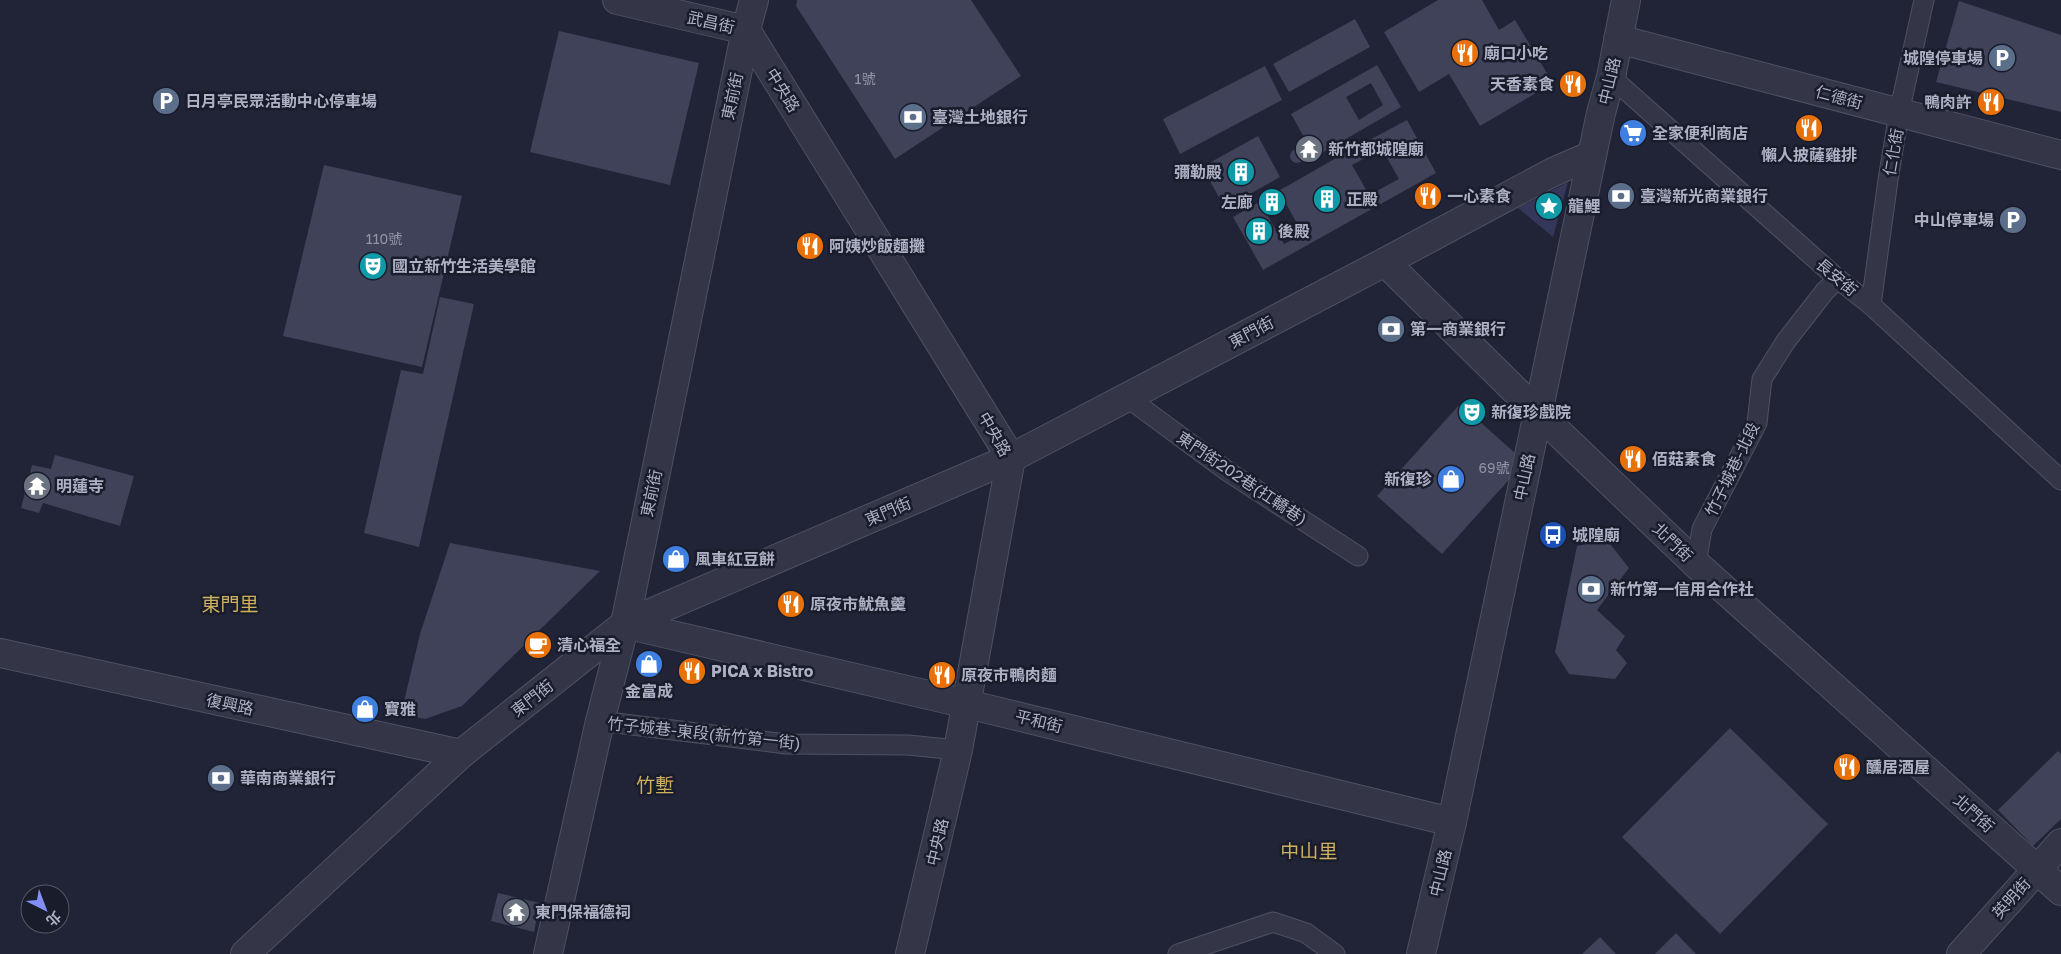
<svg xmlns="http://www.w3.org/2000/svg" width="2061" height="954" viewBox="0 0 2061 954" font-family="'Golos Text','Noto Sans TC',sans-serif">
  <style>
    .water { fill: #33385b }
    .building { fill: #3f4258; fill-rule: evenodd }
    .lines { fill: none; stroke-linecap: round; stroke-linejoin: round }
    .service-casing { stroke: #4e5162; stroke-width: 21 }
    .pedestrian-casing { stroke: #4e5162; stroke-width: 30 }
    .minor-casing { stroke: #4e5162; stroke-width: 30 }
    .tertiary-casing { stroke: #4e5162; stroke-width: 30 }
    .service { stroke: #343647; stroke-width: 19 }
    .pedestrian { stroke: #343647; stroke-width: 28 }
    .minor { stroke: #343647; stroke-width: 28 }
    .tertiary { stroke: #343647; stroke-width: 28 }
    .labels { text-anchor: middle; dominant-baseline: central; stroke-width: 5; stroke-linejoin: round; paint-order: stroke }
    .number-label { font-size: 14px; fill: #9294a9 }
    .street-label { font-size: 16px; fill: #aeb0c4; stroke: #191c2b }
    .poi-label { font-size: 16px; font-weight: bold; fill: #aeb0c4; stroke: #191c2b; text-anchor: start }
    .quarter-label { font-size: 19px; fill: #cfb05e; stroke: #191c2b }
  </style>
  <rect width="100%" height="100%" fill="#212436"/>
  <polygon class="water" points="1568,182 1553,237 1518,208"/>
  <g class="building">
    <polygon points="797,0 971,0 1021,76 895,159 796,6"/>
    <polygon points="1438,0 1482,0 1499,30 1515,20 1553,83 1480,126 1449,74 1419,92 1384,32"/>
    <polygon points="1959,1 2061,35 2061,112 1936,82"/>
    <polygon points="1355,19 1370,47 1289,92 1273,64"/>
    <polygon points="559,31 699,63 670,185 530,152"/>
    <path d="M1377 65 1401 107 1315 157 1291 114ZM1371 83 1383 105 1359 120 1346 97Z"/>
    <polygon points="1265,66 1282,100 1180,154 1163,119"/>
    <path d="M1407 120 1436 173 1263 270 1233 217 1345 153ZM1382 149 1399 179 1369 195 1352 165ZM1285 202 1303 234 1284 244 1266 213Z"/>
    <polygon points="1258,136 1280,177 1225,208 1202,167"/>
    <circle cx="1297" cy="156" r="7"/>
    <polygon points="324,165 462,196 422,367 283,336"/>
    <polygon points="440,297 474,304 419,547 364,533 401,370 423,374"/>
    <polygon points="1460,404 1525,462 1442,554 1377,496"/>
    <polygon points="55,455 134,476 120,526 43,503 39,513 21,508 32,465 51,469"/>
    <polygon points="1607,540 1629,568 1597,610 1625,636 1616,650 1627,663 1615,679 1569,674 1555,652 1577,546"/>
    <polygon points="450,543 600,571 462,706 425,719 401,714 420,634"/>
    <polygon points="1730,728 1828,824 1720,934 1622,837"/>
    <polygon points="2058,751 2061,754 2061,819 2033,846 1998,810"/>
    <polygon points="498,893 540,903 534,932 491,921"/>
    <polygon points="1676,933 1696,954 1655,954"/>
    <polygon points="1600,937 1616,954 1582,954"/>
  </g>
  <g class="lines">
    <defs>
      <g id="service">
        <polyline points="1611,77 1838,279 1871,305 2061,480"/>
        <polyline points="1871,305 1888,180 1899,113 1924,0"/>
        <polyline points="1127,397 1227,471 1358,556"/>
        <polyline points="1696,564 1702,529 1757,423 1762,379 1786,341 1825,291 1838,279"/>
        <polyline points="600,721 786,744 908,745 958,750"/>
        <polyline points="1178,954 1273,922 1306,933 1335,954"/>
      </g>
      <polyline id="pedestrian" points="1385,262 1553,172 1592,155"/>
      <g id="minor">
        <polyline points="617,0 746,30"/>
        <polyline points="746,30 1011,458 958,750 910,954"/>
        <polyline points="1618,39 2061,155"/>
        <polyline points="625,624 967,704 1452,822"/>
        <polyline points="0,653 461,754"/>
        <polyline points="245,954 461,754 625,624 1011,458 1385,262 1537,412 1696,564 2061,891"/>
        <polyline points="548,954 600,721 625,624 746,30 754,0"/>
        <polyline points="1961,954 2061,843"/>
      </g>
      <polyline id="tertiary" points="1421,954 1452,822 1601,113 1611,77 1626,0"/>
    </defs>
    <use href="#service" class="service-casing"/>
    <use href="#pedestrian" class="pedestrian-casing"/>
    <use href="#minor" class="minor-casing"/>
    <use href="#tertiary" class="tertiary-casing"/>
    <use href="#service" class="service"/>
    <use href="#pedestrian" class="pedestrian"/>
    <use href="#minor" class="minor"/>
    <use href="#tertiary" class="tertiary"/>
  </g>
  <defs>
    <symbol id="restaurant-disc" viewBox="-11 -11 22 22"><circle r="9.5" fill="#e8710a" stroke="#191c2b"/><path d="M-5-6h1v4h1v-4h1v4h1v-4h1v5L-1.5 .5V6h-2V.5L-5-1ZM5-6V6H3V1.5H1.5Q1.5-4 5-6Z" fill="#fff"/></symbol>
    <symbol id="parking-disc" viewBox="-11 -11 22 22"><circle r="9.5" fill="#5c6f8a" stroke="#191c2b"/><path d="M-3.5-5.5H1a3.5 3.5 0 0 1 0 7H-1V5.5H-3.5ZM-1-3.4V-.6H.8a1.4 1.4 0 0 0 0-2.8Z" fill="#fff"/></symbol>
    <symbol id="bank-disc" viewBox="-11 -11 22 22"><circle r="9.5" fill="#5c6f8a" stroke="#191c2b"/><path d="M-6-4H6V4H-6ZM0-2.3a2.3 2.3 0 1 0 0 4.6a2.3 2.3 0 1 0 0-4.6Z" fill="#fff"/></symbol>
    <symbol id="supermarket-disc" viewBox="-11 -11 22 22"><circle r="9.5" fill="#3f7fe0" stroke="#191c2b"/><path d="M-6-5.5h2.5l.6 2H6L4.5 2H-2.5L-4.4-4H-6ZM-1.5 3.2a1.3 1.3 0 1 0 .1 0ZM3 3.2a1.3 1.3 0 1 0 .1 0Z" fill="#fff"/></symbol>
    <symbol id="temple-disc" viewBox="-11 -11 22 22"><circle r="9.5" fill="#6b7280" stroke="#191c2b"/><path d="M0-6L5-2H3V0L6.5 2.5H4V6H1.5V3h-3V6H-4V2.5H-6.5L-3 0V-2H-5Z" fill="#fff"/></symbol>
    <symbol id="building-disc" viewBox="-11 -11 22 22"><circle r="9.5" fill="#0f9aa8" stroke="#191c2b"/><path d="M-4-6H4V6H1V3H-1V6H-4ZM-2.5-4.3h1.7v1.8h-1.7ZM.8-4.3h1.7v1.8H.8ZM-2.5-1h1.7V.8h-1.7ZM.8-1h1.7V.8H.8Z" fill="#fff"/></symbol>
    <symbol id="sight-disc" viewBox="-11 -11 22 22"><circle r="9.5" fill="#0f9aa8" stroke="#191c2b"/><path d="M0-6L1.8-2.2L6-1.7L2.9 1.2L3.7 5.4L0 3.3L-3.7 5.4L-2.9 1.2L-6-1.7L-1.8-2.2Z" fill="#fff"/></symbol>
    <symbol id="theatre-disc" viewBox="-11 -11 22 22"><circle r="9.5" fill="#0f9aa8" stroke="#191c2b"/><path d="M-5-5.5Q0-4 5-5.5V0Q5 5 0 6Q-5 5-5 0ZM-3.3-2.5H-1v1.5H-3.3ZM1-2.5H3.3v1.5H1ZM-2.8 1Q0 5.5 2.8 1Z" fill="#fff"/></symbol>
    <symbol id="shop-disc" viewBox="-11 -11 22 22"><circle r="9.5" fill="#3f7fe0" stroke="#191c2b"/><path d="M-5-2.5h2.3a2.7 3.5 0 0 1 5.4 0H5L5.5 6h-11ZM-1.5-2.5h3a1.5 2.3 0 0 0-3 0Z" fill="#fff"/></symbol>
    <symbol id="bus-disc" viewBox="-11 -11 22 22"><circle r="9.5" fill="#1a4fb4" stroke="#191c2b"/><path d="M-5-6H5V4H4V6H2V4H-2V6H-4V4H-5ZM-3.5-4V0h7V-4ZM-3.5 1.2v1.5H-2V1.2ZM2 1.2v1.5H3.5V1.2Z" fill="#fff"/></symbol>
    <symbol id="cafe-disc" viewBox="-11 -11 22 22"><circle r="9.5" fill="#e8710a" stroke="#191c2b"/><path d="M-5.5-4.5H6V0H3Q3 3.5 0 3.5H-2.5Q-5.5 3.5-5.5 0ZM3-3.2v2h1.7v-2ZM-6 4.5H4V6H-6Z" fill="#fff"/></symbol>
  </defs>
  <g fill-rule="evenodd">
    <use href="#restaurant-disc" x="1449" y="37" width="32" height="32"/>
    <use href="#parking-disc" x="1986" y="42" width="32" height="32"/>
    <use href="#restaurant-disc" x="1557" y="68" width="32" height="32"/>
    <use href="#parking-disc" x="150" y="85" width="32" height="32"/>
    <use href="#restaurant-disc" x="1975" y="86" width="32" height="32"/>
    <use href="#bank-disc" x="897" y="101" width="32" height="32"/>
    <use href="#restaurant-disc" x="1793" y="112" width="32" height="32"/>
    <use href="#supermarket-disc" x="1617" y="117" width="32" height="32"/>
    <use href="#temple-disc" x="1293" y="133" width="32" height="32"/>
    <use href="#building-disc" x="1225" y="156" width="32" height="32"/>
    <use href="#restaurant-disc" x="1412" y="180" width="32" height="32"/>
    <use href="#bank-disc" x="1605" y="180" width="32" height="32"/>
    <use href="#building-disc" x="1311" y="183" width="32" height="32"/>
    <use href="#building-disc" x="1256" y="186" width="32" height="32"/>
    <use href="#sight-disc" x="1533" y="190" width="32" height="32"/>
    <use href="#parking-disc" x="1997" y="204" width="32" height="32"/>
    <use href="#building-disc" x="1243" y="215" width="32" height="32"/>
    <use href="#restaurant-disc" x="794" y="230" width="32" height="32"/>
    <use href="#theatre-disc" x="357" y="250" width="32" height="32"/>
    <use href="#bank-disc" x="1375" y="313" width="32" height="32"/>
    <use href="#theatre-disc" x="1456" y="396" width="32" height="32"/>
    <use href="#restaurant-disc" x="1617" y="443" width="32" height="32"/>
    <use href="#shop-disc" x="1435" y="463" width="32" height="32"/>
    <use href="#temple-disc" x="21" y="470" width="32" height="32"/>
    <use href="#bus-disc" x="1537" y="519" width="32" height="32"/>
    <use href="#shop-disc" x="660" y="543" width="32" height="32"/>
    <use href="#bank-disc" x="1575" y="573" width="32" height="32"/>
    <use href="#restaurant-disc" x="775" y="588" width="32" height="32"/>
    <use href="#cafe-disc" x="522" y="629" width="32" height="32"/>
    <use href="#shop-disc" x="633" y="648" width="32" height="32"/>
    <use href="#restaurant-disc" x="676" y="655" width="32" height="32"/>
    <use href="#restaurant-disc" x="926" y="659" width="32" height="32"/>
    <use href="#shop-disc" x="349" y="693" width="32" height="32"/>
    <use href="#restaurant-disc" x="1831" y="751" width="32" height="32"/>
    <use href="#bank-disc" x="205" y="762" width="32" height="32"/>
    <use href="#temple-disc" x="500" y="896" width="32" height="32"/>
  </g>
  <g class="labels">
    <g class="number-label">
      <text x="865" y="78">1號</text>
      <text x="384" y="238">110號</text>
      <text x="1494" y="467">69號</text>
    </g>
    <g class="street-label">
      <text transform="translate(711 22) rotate(13)">武昌街</text>
      <text transform="translate(1609 81) rotate(-77)">中山路</text>
      <text transform="translate(783 90) rotate(58)">中央路</text>
      <text transform="translate(732 96) rotate(-78)">東前街</text>
      <text transform="translate(1839 97) rotate(15)">仁德街</text>
      <text transform="translate(1893 152) rotate(-80)">仁化街</text>
      <text transform="translate(1837 277) rotate(40)">長安街</text>
      <text transform="translate(1251 332) rotate(-28)">東門街</text>
      <text transform="translate(995 434) rotate(60)">中央路</text>
      <text transform="translate(1732 469) rotate(-64)">竹子城巷-北段</text>
      <text transform="translate(1524 477) rotate(-78)">中山路</text>
      <text transform="translate(1242 478) rotate(34)">東門街202巷(扛轎巷)</text>
      <text transform="translate(651 493) rotate(-78)">東前街</text>
      <text transform="translate(888 511) rotate(-23)">東門街</text>
      <text transform="translate(1673 542) rotate(44)">北門街</text>
      <text transform="translate(532 698) rotate(-38)">東門街</text>
      <text transform="translate(230 704) rotate(12)">復興路</text>
      <text transform="translate(1039 721) rotate(14)">平和街</text>
      <text transform="translate(704 733) rotate(6)">竹子城巷-東段(新竹第一街)</text>
      <text transform="translate(1974 813) rotate(42)">北門街</text>
      <text transform="translate(937 842) rotate(-77)">中央路</text>
      <text transform="translate(1440 873) rotate(-77)">中山路</text>
      <text transform="translate(2011 898) rotate(-48)">英明街</text>
    </g>
    <g class="poi-label">
      <text x="1484" y="53">廟口小吃</text>
      <text x="1983" y="58" text-anchor="end">城隍停車場</text>
      <text x="1554" y="84" text-anchor="end">天香素食</text>
      <text x="185" y="101">日月亭民眾活動中心停車場</text>
      <text x="1972" y="102" text-anchor="end">鴨肉許</text>
      <text x="932" y="117">臺灣土地銀行</text>
      <text x="1652" y="133">全家便利商店</text>
      <text x="1328" y="149">新竹都城隍廟</text>
      <text x="1809" y="155" text-anchor="middle">懶人披薩雞排</text>
      <text x="1222" y="172" text-anchor="end">彌勒殿</text>
      <text x="1447" y="196">一心素食</text>
      <text x="1640" y="196">臺灣新光商業銀行</text>
      <text x="1346" y="199">正殿</text>
      <text x="1253" y="202" text-anchor="end">左廊</text>
      <text x="1568" y="206">龍鯉</text>
      <text x="1994" y="220" text-anchor="end">中山停車場</text>
      <text x="1278" y="231">後殿</text>
      <text x="829" y="246">阿姨炒飯麵攤</text>
      <text x="392" y="266">國立新竹生活美學館</text>
      <text x="1410" y="329">第一商業銀行</text>
      <text x="1491" y="412">新復珍戲院</text>
      <text x="1652" y="459">佰菇素食</text>
      <text x="1432" y="479" text-anchor="end">新復珍</text>
      <text x="56" y="486">明蓮寺</text>
      <text x="1572" y="535">城隍廟</text>
      <text x="695" y="559">風車紅豆餅</text>
      <text x="1610" y="589">新竹第一信用合作社</text>
      <text x="810" y="604">原夜市魷魚羹</text>
      <text x="557" y="645">清心福全</text>
      <text x="711" y="671">PICA x Bistro</text>
      <text x="961" y="675">原夜市鴨肉麵</text>
      <text x="649" y="691" text-anchor="middle">金富成</text>
      <text x="384" y="709">寶雅</text>
      <text x="1866" y="767">醺居酒屋</text>
      <text x="240" y="778">華南商業銀行</text>
      <text x="535" y="912">東門保福德祠</text>
    </g>
    <g class="quarter-label">
      <text x="230" y="603">東門里</text>
      <text x="655" y="784">竹塹</text>
      <text x="1309" y="850">中山里</text>
    </g>
  </g>
  <g transform="translate(45 909) rotate(138)"><circle r="24" fill="#191c2b" stroke="#555768"/>
  <path d="M0-4L9 19L0 12L-9 19Z" fill="#838ef4"/>
  <text y="-8" font-size="14" font-weight="bold" text-anchor="middle" fill="#aeb0c4">北</text>
  </g>
</svg>
